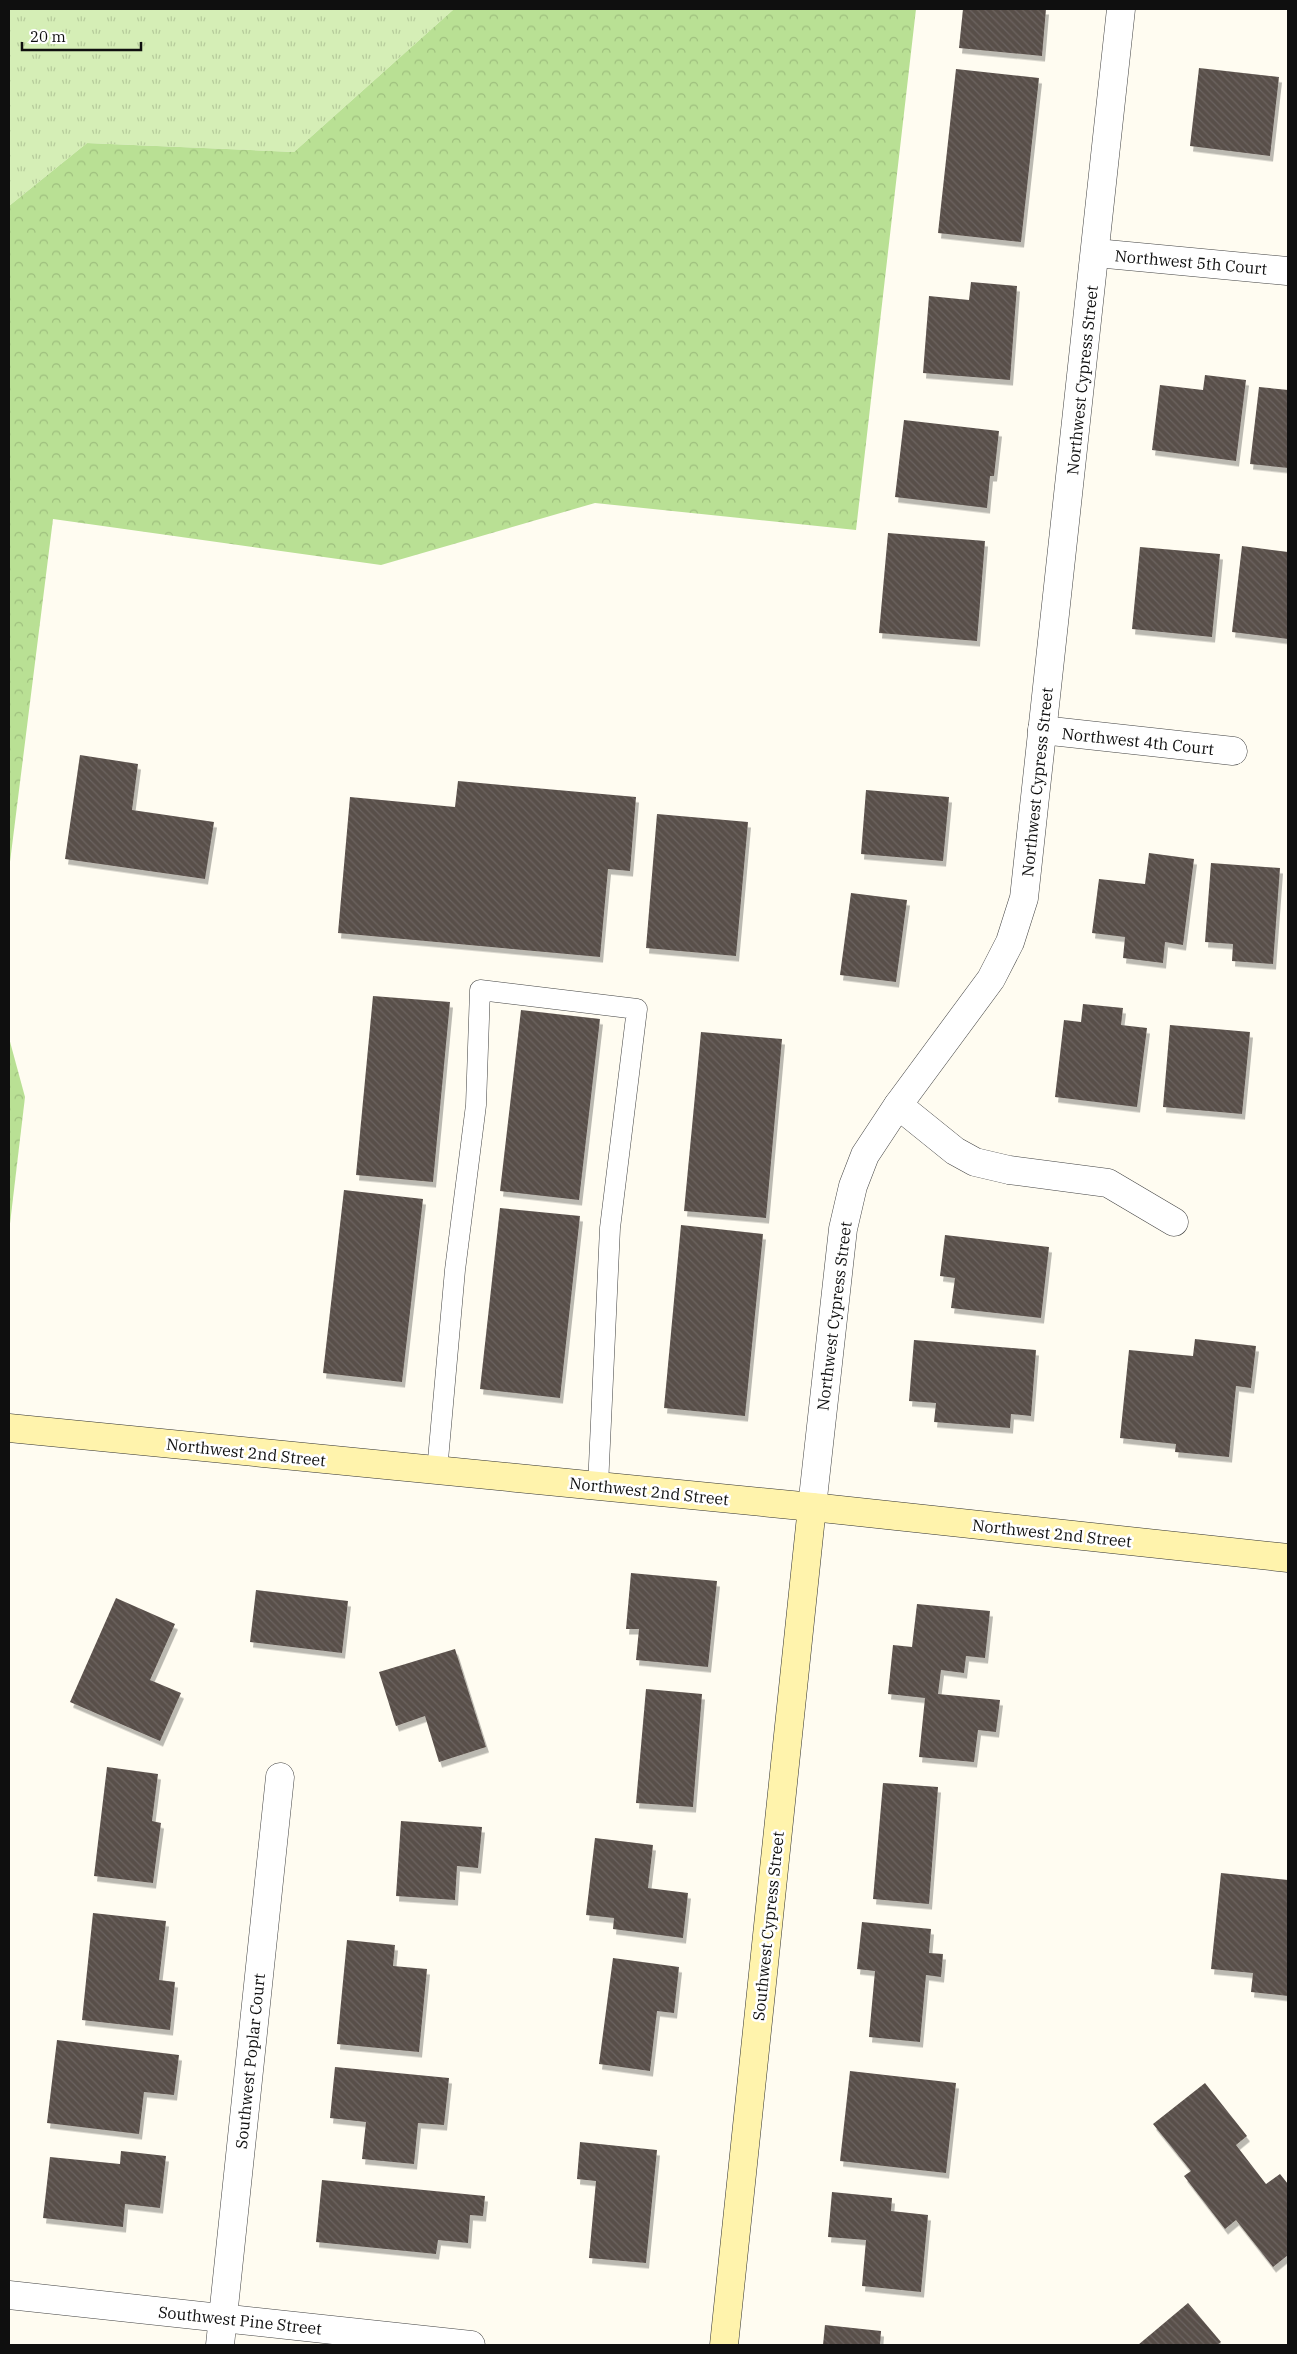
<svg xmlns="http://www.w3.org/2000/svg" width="1297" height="2354" viewBox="0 0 1297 2354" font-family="'IBM Plex Serif',serif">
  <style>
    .grass { fill: url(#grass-tufts) }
    .forest { fill: url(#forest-crowns) }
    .building { fill: url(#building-back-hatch); filter: url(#shadow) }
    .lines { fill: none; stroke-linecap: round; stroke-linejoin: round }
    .service-casing { stroke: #424242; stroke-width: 21 }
    .minor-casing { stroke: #424242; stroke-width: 29 }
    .tertiary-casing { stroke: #424242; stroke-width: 29 }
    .secondary-casing { stroke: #313131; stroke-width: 29 }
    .service { stroke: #fff; stroke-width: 20 }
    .minor { stroke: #fff; stroke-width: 28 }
    .tertiary { stroke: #fff; stroke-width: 28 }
    .secondary { stroke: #fff3ac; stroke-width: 28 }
    .labels { text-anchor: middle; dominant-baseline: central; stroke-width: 5; stroke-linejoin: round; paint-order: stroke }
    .street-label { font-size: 16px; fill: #0f0f0f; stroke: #fff }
  </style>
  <defs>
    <pattern id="grass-tufts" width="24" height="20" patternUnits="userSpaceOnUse" patternTransform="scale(1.25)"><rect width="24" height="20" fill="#d5eeb6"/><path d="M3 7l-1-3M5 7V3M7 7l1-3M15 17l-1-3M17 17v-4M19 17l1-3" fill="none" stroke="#b6cb9b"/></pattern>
    <pattern id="forest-crowns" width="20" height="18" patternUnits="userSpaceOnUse" patternTransform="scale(1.25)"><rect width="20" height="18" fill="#b9e094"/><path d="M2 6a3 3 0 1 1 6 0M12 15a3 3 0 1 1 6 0" fill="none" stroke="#9ebf7e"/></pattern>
    <pattern id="building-back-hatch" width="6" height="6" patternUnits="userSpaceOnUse" patternTransform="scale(1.25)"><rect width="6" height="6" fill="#594f4a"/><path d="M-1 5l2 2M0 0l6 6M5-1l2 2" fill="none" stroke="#6c6460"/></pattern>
    <filter id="shadow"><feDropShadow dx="3" dy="5.5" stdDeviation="0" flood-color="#0004"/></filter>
  </defs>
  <rect width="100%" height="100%" fill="#fffcf1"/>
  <polygon class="grass" points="9,9 454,9 294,152 87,143 9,206"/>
  <g class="forest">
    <polygon points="454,9 916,9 856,530 595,503 381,565 53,519 9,870 9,206 87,143 294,152"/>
    <polygon points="9,1038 25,1097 9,1232"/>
  </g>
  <g class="building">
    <polygon points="963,9 1046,9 1042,56 959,48"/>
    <polygon points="1199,68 1279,77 1270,156 1190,146"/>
    <polygon points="956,69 1039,78 1021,242 938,233"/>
    <polygon points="971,282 1017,286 1010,380 923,373 929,296 969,300"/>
    <polygon points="1205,375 1246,380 1236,461 1152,450 1160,385 1203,390"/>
    <polygon points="1259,387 1288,390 1288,468 1250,464"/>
    <polygon points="904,420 999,431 994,476 990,476 987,508 895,497"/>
    <polygon points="888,533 985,541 977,641 879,633"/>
    <polygon points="1242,546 1288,552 1288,639 1232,632"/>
    <polygon points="1140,547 1220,554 1212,637 1132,629"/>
    <polygon points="80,755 138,764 132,810 214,822 205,879 65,859"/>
    <polygon points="458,781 636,797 630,871 608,869 600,957 338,933 350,797 455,807"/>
    <polygon points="866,790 949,797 943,861 861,854"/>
    <polygon points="657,814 748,822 736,956 646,948"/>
    <polygon points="1149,853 1194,859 1183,945 1165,942 1163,963 1123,958 1125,937 1092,933 1099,879 1145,884"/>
    <polygon points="1211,863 1280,868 1273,964 1232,961 1233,944 1205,942"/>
    <polygon points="851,893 907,900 896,982 840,975"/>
    <polygon points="373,996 450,1002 433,1182 356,1175"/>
    <polygon points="1083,1004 1123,1008 1121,1025 1147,1028 1137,1107 1055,1097 1064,1020 1081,1022"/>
    <polygon points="521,1010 600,1019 579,1200 500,1191"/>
    <polygon points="1170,1025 1250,1032 1242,1114 1163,1107"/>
    <polygon points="701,1032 782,1039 766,1218 684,1211"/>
    <polygon points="344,1190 423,1199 402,1382 323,1373"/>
    <polygon points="500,1208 580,1216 560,1398 480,1389"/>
    <polygon points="681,1225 763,1234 745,1416 664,1408"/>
    <polygon points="945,1235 1049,1247 1041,1318 951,1308 955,1278 940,1276"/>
    <polygon points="1195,1339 1256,1346 1251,1388 1236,1386 1229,1457 1175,1452 1176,1444 1120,1438 1129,1350 1193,1356"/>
    <polygon points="914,1340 1036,1350 1031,1416 1011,1414 1010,1428 934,1422 936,1403 909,1401"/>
    <polygon points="631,1573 717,1581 708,1667 636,1660 639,1629 626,1629"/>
    <polygon points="256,1590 348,1601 342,1653 250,1642"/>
    <polygon points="116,1598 175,1624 150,1680 181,1693 160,1741 70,1702"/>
    <polygon points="917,1604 990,1611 985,1658 966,1656 964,1673 941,1670 938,1694 1000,1700 996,1732 978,1730 974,1762 919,1757 925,1698 888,1694 893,1645 912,1647"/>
    <polygon points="455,1649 486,1747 439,1762 425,1716 396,1726 379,1672"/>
    <polygon points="646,1689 702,1694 693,1807 636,1803"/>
    <polygon points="107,1767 158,1774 152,1821 161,1823 153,1883 94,1876"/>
    <polygon points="883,1783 938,1787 929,1904 873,1899"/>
    <polygon points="401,1821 482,1827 478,1868 457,1866 455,1900 396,1896"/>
    <polygon points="595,1838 653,1845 648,1888 688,1893 683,1938 613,1929 614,1918 586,1915"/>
    <polygon points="1221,1873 1288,1880 1288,1996 1251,1992 1253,1973 1211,1969"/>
    <polygon points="93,1913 166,1921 159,1980 175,1982 170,2030 82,2020"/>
    <polygon points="862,1922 931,1929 929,1953 943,1954 941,1977 926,1975 920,2042 869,2037 875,1971 857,1969"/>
    <polygon points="347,1940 395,1945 393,1966 427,1969 419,2052 337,2044"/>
    <polygon points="613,1958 679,1967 674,2013 657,2011 650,2071 599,2064"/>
    <polygon points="57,2040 179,2055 174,2095 144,2092 139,2134 47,2123"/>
    <polygon points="335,2067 449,2078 444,2125 418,2123 414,2164 362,2159 366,2122 330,2118"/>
    <polygon points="850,2071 956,2083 946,2173 840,2161"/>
    <polygon points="1205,2083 1247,2136 1236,2145 1266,2184 1280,2174 1288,2184 1288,2255 1273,2267 1236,2220 1225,2229 1184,2176 1191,2171 1153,2124"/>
    <polygon points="580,2142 657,2150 646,2263 589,2258 596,2181 577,2179"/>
    <polygon points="121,2151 166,2156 160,2208 125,2204 123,2227 43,2218 50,2157 120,2164"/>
    <polygon points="322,2180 485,2196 483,2216 470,2215 468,2243 438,2240 436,2254 316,2242"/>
    <polygon points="832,2192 892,2198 891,2211 928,2215 921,2292 862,2286 866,2240 828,2237"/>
    <polygon points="1188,2303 1221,2342 1217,2345 1138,2345"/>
    <polygon points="825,2325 881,2331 880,2345 823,2345"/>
  </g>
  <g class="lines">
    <defs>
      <polyline id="service" points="437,1471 455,1270 476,1105 480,990 637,1009 610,1228 598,1486"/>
      <g id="minor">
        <polyline points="1096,253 1287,271"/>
        <polyline points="1042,730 1233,751"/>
        <polyline points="898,1105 955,1151 975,1162 1009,1170 1108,1183 1174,1222"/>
        <polyline points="9,2295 471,2345"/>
        <polyline points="220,2345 280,1777"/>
      </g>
      <polyline id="tertiary" points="812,1507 843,1229 853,1186 865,1155 898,1105 991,979 1010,942 1024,898 1121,9"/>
      <g id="secondary">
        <polyline points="9,1428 812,1507 1288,1558"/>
        <polyline points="724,2345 812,1507"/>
      </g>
    </defs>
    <use href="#service" class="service-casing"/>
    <use href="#minor" class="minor-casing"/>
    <use href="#tertiary" class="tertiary-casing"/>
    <use href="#secondary" class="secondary-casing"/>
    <use href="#service" class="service"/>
    <use href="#minor" class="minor"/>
    <use href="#tertiary" class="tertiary"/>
    <use href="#secondary" class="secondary"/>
  </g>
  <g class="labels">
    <g class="street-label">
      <text transform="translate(1191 262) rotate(5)">Northwest 5th Court</text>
      <text transform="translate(1082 380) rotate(-84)">Northwest Cypress Street</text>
      <text transform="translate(1138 741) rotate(6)">Northwest 4th Court</text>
      <text transform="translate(1037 782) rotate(-84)">Northwest Cypress Street</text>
      <text transform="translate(834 1316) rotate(-83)">Northwest Cypress Street</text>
      <text transform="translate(246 1452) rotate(6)">Northwest 2nd Street</text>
      <text transform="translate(649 1491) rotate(6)">Northwest 2nd Street</text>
      <text transform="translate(1052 1533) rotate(6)">Northwest 2nd Street</text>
      <text transform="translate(768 1926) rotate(-84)">Southwest Cypress Street</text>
      <text transform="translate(250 2061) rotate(-84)">Southwest Poplar Court</text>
      <text transform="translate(240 2320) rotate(6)">Southwest Pine Street</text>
    </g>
  </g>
  <rect width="1297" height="2354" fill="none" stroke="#0f0f0f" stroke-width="20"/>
  <path d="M22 42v8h119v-8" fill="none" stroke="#0f0f0f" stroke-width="2.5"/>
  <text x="30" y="42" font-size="15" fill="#0f0f0f" stroke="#ffffff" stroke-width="4" paint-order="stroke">20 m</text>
</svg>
